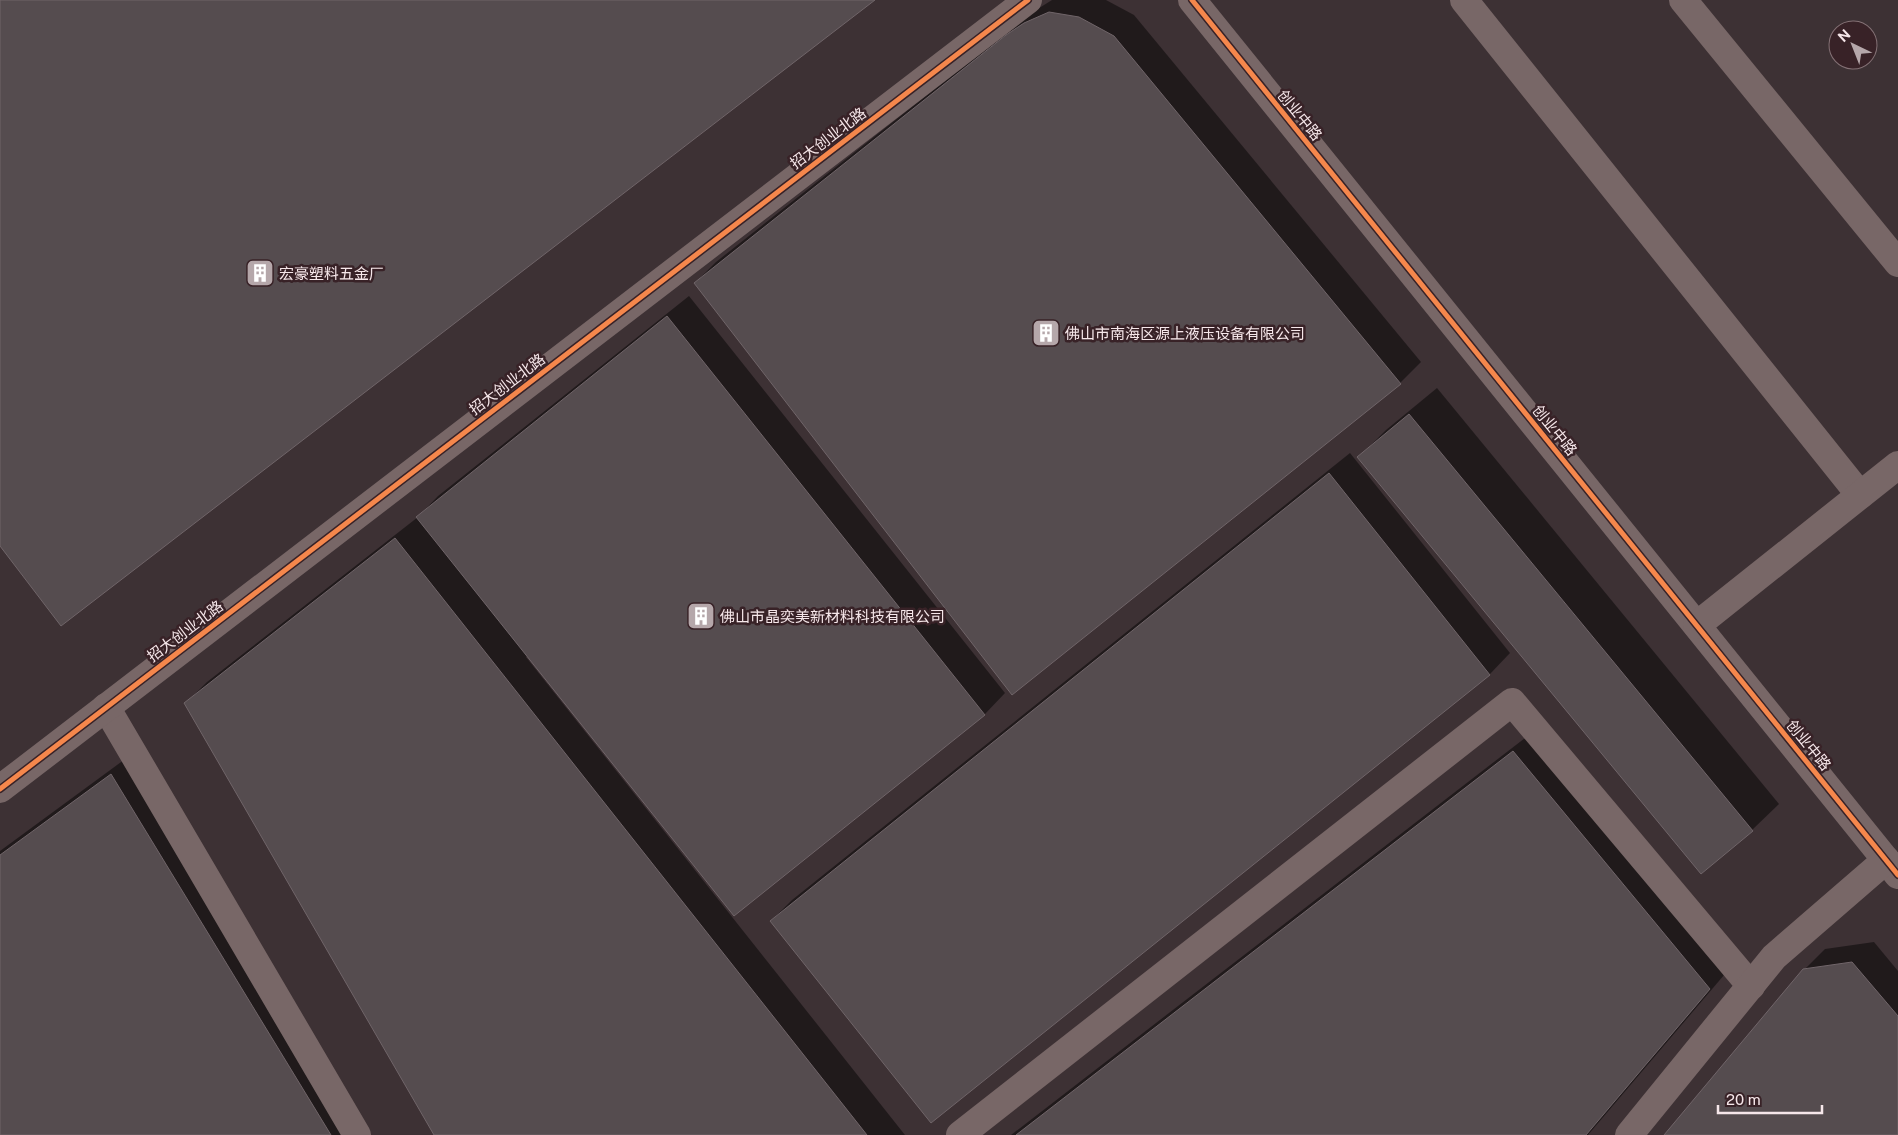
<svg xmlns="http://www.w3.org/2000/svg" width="1898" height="1135" viewBox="0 0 1898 1135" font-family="'Public Sans','Noto Sans SC',sans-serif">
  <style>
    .shadow { fill: #0007 }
    .building { fill: #554c4f; stroke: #706569 }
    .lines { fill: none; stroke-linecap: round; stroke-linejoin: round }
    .minor { stroke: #786767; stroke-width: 28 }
    .cycleway-casing { stroke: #382227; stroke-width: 8 }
    .cycleway { stroke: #f5874c; stroke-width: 5 }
    .labels { text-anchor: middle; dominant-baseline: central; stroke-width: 5; stroke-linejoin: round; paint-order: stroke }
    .street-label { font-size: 15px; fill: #f6e7ea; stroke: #382227 }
    .poi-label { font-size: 15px; fill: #f6e7ea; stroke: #382227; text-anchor: start }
  </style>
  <rect width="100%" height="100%" fill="#3d3134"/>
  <g class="shadow">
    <polygon points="1052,0 1106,0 1134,15 1421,362 1400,383 695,283 716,262 1028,15"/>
    <polygon points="689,296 1005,693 985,714 734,914 528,656 526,657 905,1135 435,1135 186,703 207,682 418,517 438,496"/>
    <polygon points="1437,388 1779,804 1752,830 1359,457 1386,430"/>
    <polygon points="1350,453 1510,653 1490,674 931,1121 771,921 792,900"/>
    <polygon points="1534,731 1730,968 1588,1135 1011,1135"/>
    <polygon points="132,754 364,1135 0,1135 0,851"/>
    <polygon points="1874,942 1898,971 1898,1135 1666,1135 1804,970 1825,949"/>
  </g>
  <g class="building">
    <polygon points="0,0 875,0 61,626 0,546"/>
    <polygon points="1049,12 1079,17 1114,36 1401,384 1012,695 694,283 1006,35 1024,23"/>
    <polygon points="667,316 985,715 734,916 416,517"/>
    <polygon points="1409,414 1753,831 1701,874 1357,457"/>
    <polygon points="1329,473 1490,675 931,1123 770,921"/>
    <polygon points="395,538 867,1135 434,1135 184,703"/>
    <polygon points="1513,751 1710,989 1586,1135 1016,1135"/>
    <polygon points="111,774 331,1135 0,1135 0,855"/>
    <polygon points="1852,962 1898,1016 1898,1135 1664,1135 1803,969"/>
  </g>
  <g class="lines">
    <g class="minor">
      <polyline points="1192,0 1898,875"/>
      <polyline points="1464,0 1860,495"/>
      <polyline points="1683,0 1898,263"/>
      <polyline points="1697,625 1898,465"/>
      <polyline points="106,707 357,1135"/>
      <polyline points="0,789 1028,0"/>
      <polyline points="960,1135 1512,702 1751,986"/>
      <polyline points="1629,1135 1774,957 1886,860"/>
    </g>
    <defs>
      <g id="cycleway">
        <polyline points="1192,0 1898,875"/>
        <polyline points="0,789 1028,0"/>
      </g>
    </defs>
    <use href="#cycleway" class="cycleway-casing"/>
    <use href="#cycleway" class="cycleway"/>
  </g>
  <defs>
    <symbol id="building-square" viewBox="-11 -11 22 22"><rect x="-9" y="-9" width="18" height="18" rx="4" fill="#b5a7aa" stroke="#382227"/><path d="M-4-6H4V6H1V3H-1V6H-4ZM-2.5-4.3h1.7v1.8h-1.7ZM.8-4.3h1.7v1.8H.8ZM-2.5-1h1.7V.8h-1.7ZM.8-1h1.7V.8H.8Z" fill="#fff"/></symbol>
  </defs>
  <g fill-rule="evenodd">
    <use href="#building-square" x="244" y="257" width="32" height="32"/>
    <use href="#building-square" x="1030" y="317" width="32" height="32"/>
    <use href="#building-square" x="685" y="600" width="32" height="32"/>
  </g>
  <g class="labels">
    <g class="street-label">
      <text transform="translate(1300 115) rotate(51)">创业中路</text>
      <text transform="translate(828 138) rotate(-37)">招大创业北路</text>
      <text transform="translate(507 384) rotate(-37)">招大创业北路</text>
      <text transform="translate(1555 430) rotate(51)">创业中路</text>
      <text transform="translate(185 631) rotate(-37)">招大创业北路</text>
      <text transform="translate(1809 745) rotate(51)">创业中路</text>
    </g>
    <g class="poi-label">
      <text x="279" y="273">宏豪塑料五金厂</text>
      <text x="1065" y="333">佛山市南海区源上液压设备有限公司</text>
      <text x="720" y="616">佛山市晶奕美新材料科技有限公司</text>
    </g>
  </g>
  <g transform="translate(1853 45) rotate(317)"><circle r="24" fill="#382227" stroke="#847175"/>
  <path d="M0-4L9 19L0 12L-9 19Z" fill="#b5a7aa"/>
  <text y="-8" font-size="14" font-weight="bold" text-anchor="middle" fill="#f6e7ea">N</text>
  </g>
  <path d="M1718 1105v8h104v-8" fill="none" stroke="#f6e7ea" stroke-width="2.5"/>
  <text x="1726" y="1105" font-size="15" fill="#f6e7ea" stroke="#382227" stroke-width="4" paint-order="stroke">20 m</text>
</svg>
